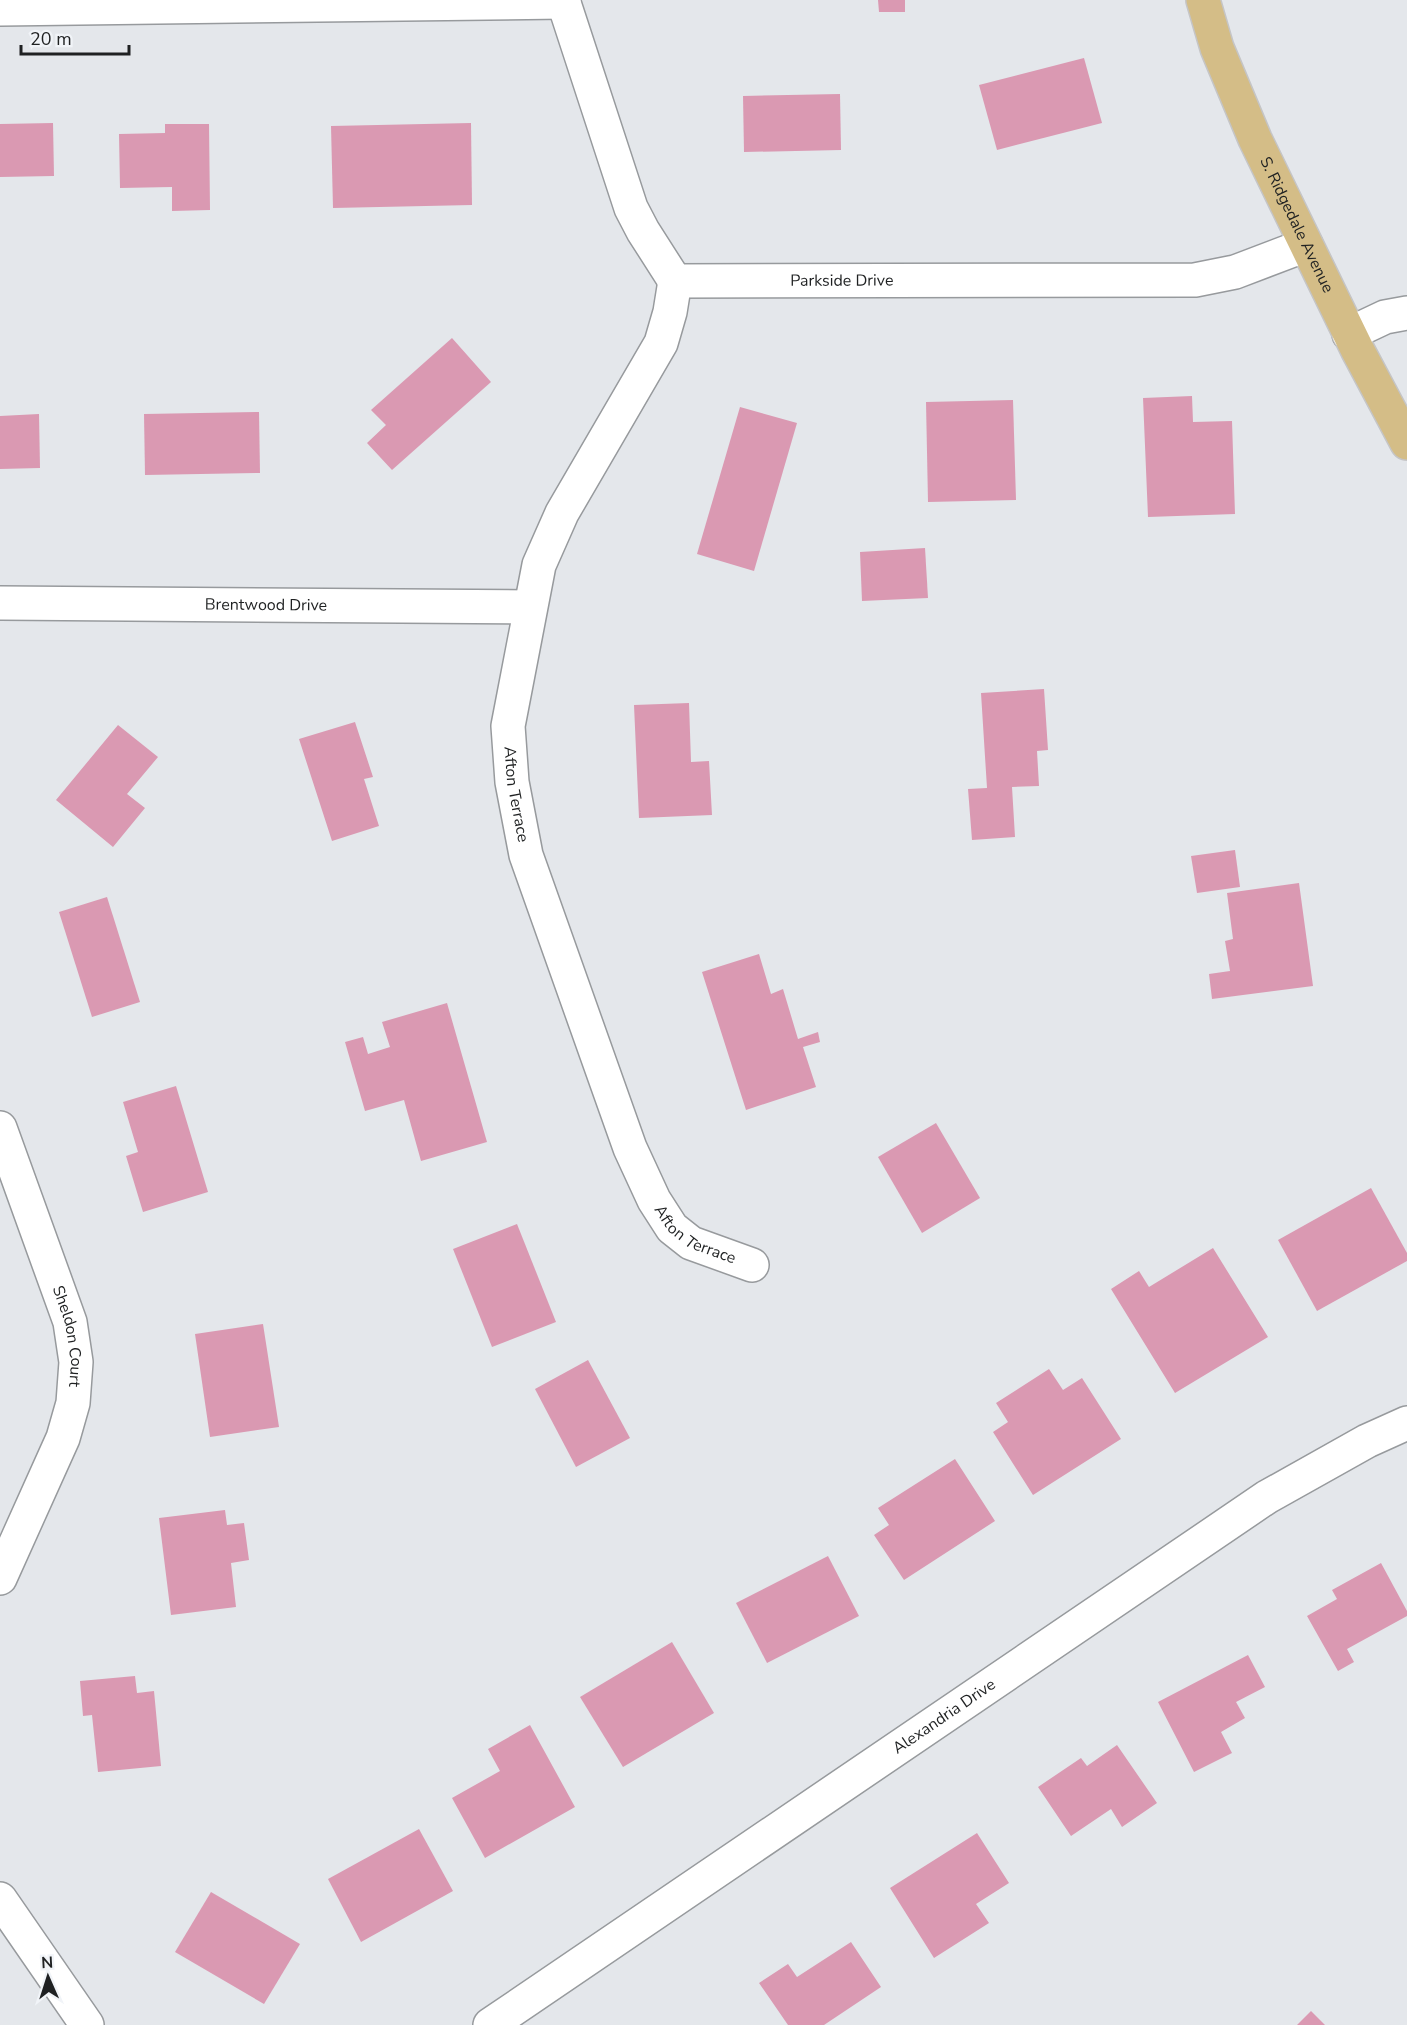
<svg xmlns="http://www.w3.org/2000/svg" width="1407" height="2025" viewBox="0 0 1407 2025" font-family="'Nunito Sans',sans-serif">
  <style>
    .building { fill: #da99b2 }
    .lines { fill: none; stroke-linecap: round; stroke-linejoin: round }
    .minor-casing { stroke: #979a9d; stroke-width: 36 }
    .major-casing { stroke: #c5c5c6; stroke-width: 36 }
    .minor { stroke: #fff; stroke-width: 33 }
    .major { stroke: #d4bd87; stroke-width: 33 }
    .labels { text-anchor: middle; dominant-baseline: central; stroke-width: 4.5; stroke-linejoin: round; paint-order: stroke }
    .street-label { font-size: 16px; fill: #1f2122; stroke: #f1f4f8 }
  </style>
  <rect width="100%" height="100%" fill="#e4e7eb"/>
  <g class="building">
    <polygon points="878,0 905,0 905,12 879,12"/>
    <polygon points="1084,58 1102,123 997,150 979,85"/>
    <polygon points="840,94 841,150 744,152 743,96"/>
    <polygon points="53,123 54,176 0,177 0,124"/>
    <polygon points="471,123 472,205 333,208 331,126"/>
    <polygon points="165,124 209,124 210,210 172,211 172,187 120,188 119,134 165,133"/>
    <polygon points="452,338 491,382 392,470 367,443 386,425 371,410"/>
    <polygon points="1192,396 1193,422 1232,421 1235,514 1148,517 1143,398"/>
    <polygon points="1013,400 1016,500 928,502 926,402"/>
    <polygon points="740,407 797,423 754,571 697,554"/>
    <polygon points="259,412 260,473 145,475 144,414"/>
    <polygon points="39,414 40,468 0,469 0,416"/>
    <polygon points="925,548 928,598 862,601 860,552"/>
    <polygon points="1044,689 1048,750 1037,751 1039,786 1012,787 1015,837 972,840 968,789 987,788 981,693"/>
    <polygon points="689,703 691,762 709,761 712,815 639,818 634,705"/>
    <polygon points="355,722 373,777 364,779 379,826 332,841 299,739"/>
    <polygon points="118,725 158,757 127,794 145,808 113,847 56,800"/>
    <polygon points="1235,850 1240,887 1197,893 1191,856"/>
    <polygon points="1299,883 1313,986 1212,999 1209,974 1230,971 1225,941 1233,939 1227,893"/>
    <polygon points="107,897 140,1002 92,1017 59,912"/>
    <polygon points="759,954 771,994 783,989 798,1039 818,1032 820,1042 803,1047 816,1087 746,1110 702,972"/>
    <polygon points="447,1003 487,1142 421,1161 404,1100 365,1111 345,1042 363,1037 368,1054 390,1047 382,1022"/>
    <polygon points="176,1086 208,1192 143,1212 126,1156 138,1152 123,1102"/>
    <polygon points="936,1123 980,1198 922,1233 878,1157"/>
    <polygon points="1371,1188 1407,1253 1407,1261 1317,1311 1278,1240"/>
    <polygon points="517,1224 556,1322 492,1347 453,1249"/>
    <polygon points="1213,1248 1268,1337 1175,1393 1111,1289 1139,1271 1149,1287"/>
    <polygon points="263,1324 279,1427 210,1437 195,1334"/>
    <polygon points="588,1360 630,1438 576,1467 535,1389"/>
    <polygon points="1049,1369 1063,1390 1082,1378 1121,1439 1033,1495 993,1432 1008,1422 996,1403"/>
    <polygon points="955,1459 995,1521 904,1580 874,1535 889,1525 878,1508"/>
    <polygon points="225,1510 227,1525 244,1523 249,1560 231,1563 236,1607 171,1615 159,1518"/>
    <polygon points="828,1556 859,1616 767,1663 736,1603"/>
    <polygon points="1381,1563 1407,1611 1407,1616 1347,1649 1354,1662 1338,1671 1307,1616 1337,1599 1332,1590"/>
    <polygon points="672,1642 714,1713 623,1767 580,1697"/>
    <polygon points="1248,1655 1265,1687 1236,1702 1245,1718 1221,1732 1232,1753 1194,1772 1158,1702"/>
    <polygon points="135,1676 137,1693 154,1691 161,1766 98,1772 92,1715 83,1716 80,1681"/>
    <polygon points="530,1725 575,1807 485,1858 452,1798 500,1771 488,1749"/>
    <polygon points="1117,1745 1157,1803 1122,1827 1111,1809 1071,1836 1038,1787 1081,1758 1087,1766"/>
    <polygon points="419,1829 453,1891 361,1942 328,1879"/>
    <polygon points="977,1833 1009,1883 976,1904 989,1923 934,1958 890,1888"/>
    <polygon points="211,1892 300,1944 264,2004 175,1952"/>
    <polygon points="851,1942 881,1987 824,2025 788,2025 759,1983 788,1964 797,1977"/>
    <polygon points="1311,2011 1325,2025 1297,2025"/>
  </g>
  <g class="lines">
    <defs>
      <g id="minor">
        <path id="s1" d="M563 0 631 208 643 231 675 281 1195 280 1235 272 1306 245"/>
        <polyline points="0,9 564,2"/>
        <path id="s2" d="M675 281 670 312 661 343 562 513 539 565 508 726 512 782 526 855 630 1148 654 1200 672 1228 691 1243 752 1265"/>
        <polyline points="1349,334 1385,317 1407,313"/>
        <path id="s3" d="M0 603 530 607"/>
        <path id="s4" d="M0 1128 70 1322 76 1362 73 1403 63 1438 0 1578"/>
        <polyline points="0,1899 87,2025"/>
        <path id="s5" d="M490 2025 1267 1497 1367 1441 1407 1423"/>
      </g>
      <g id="major">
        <path id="s6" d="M1203 0 1217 48 1255 139 1357 349 1407 443"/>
      </g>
    </defs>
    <use href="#minor" class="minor-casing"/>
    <use href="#major" class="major-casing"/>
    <use href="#minor" class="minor"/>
    <use href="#major" class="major"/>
  </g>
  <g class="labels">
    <g class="street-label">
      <text stroke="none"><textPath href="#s6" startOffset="244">S. Ridgedale Avenue</textPath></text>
      <text stroke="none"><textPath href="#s1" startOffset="471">Parkside Drive</textPath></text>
      <text stroke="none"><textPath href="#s3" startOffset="266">Brentwood Drive</textPath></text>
      <text stroke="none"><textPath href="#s2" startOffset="550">Afton Terrace</textPath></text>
      <text stroke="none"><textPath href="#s2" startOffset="1036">Afton Terrace</textPath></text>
      <text stroke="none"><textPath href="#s4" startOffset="220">Sheldon Court</textPath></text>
      <text stroke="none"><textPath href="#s5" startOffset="549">Alexandria Drive</textPath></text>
    </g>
  </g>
  <g transform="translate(48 1977) rotate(357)" stroke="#f1f4f8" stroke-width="4.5" paint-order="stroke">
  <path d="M0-4.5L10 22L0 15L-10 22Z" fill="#1f2122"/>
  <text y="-9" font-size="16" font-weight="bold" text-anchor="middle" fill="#1f2122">N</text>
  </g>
  <path d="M21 45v9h108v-9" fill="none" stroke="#1f2122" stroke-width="3"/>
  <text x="30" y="45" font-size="18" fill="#1f2122" stroke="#f1f4f8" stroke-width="4.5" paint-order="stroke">20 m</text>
</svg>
